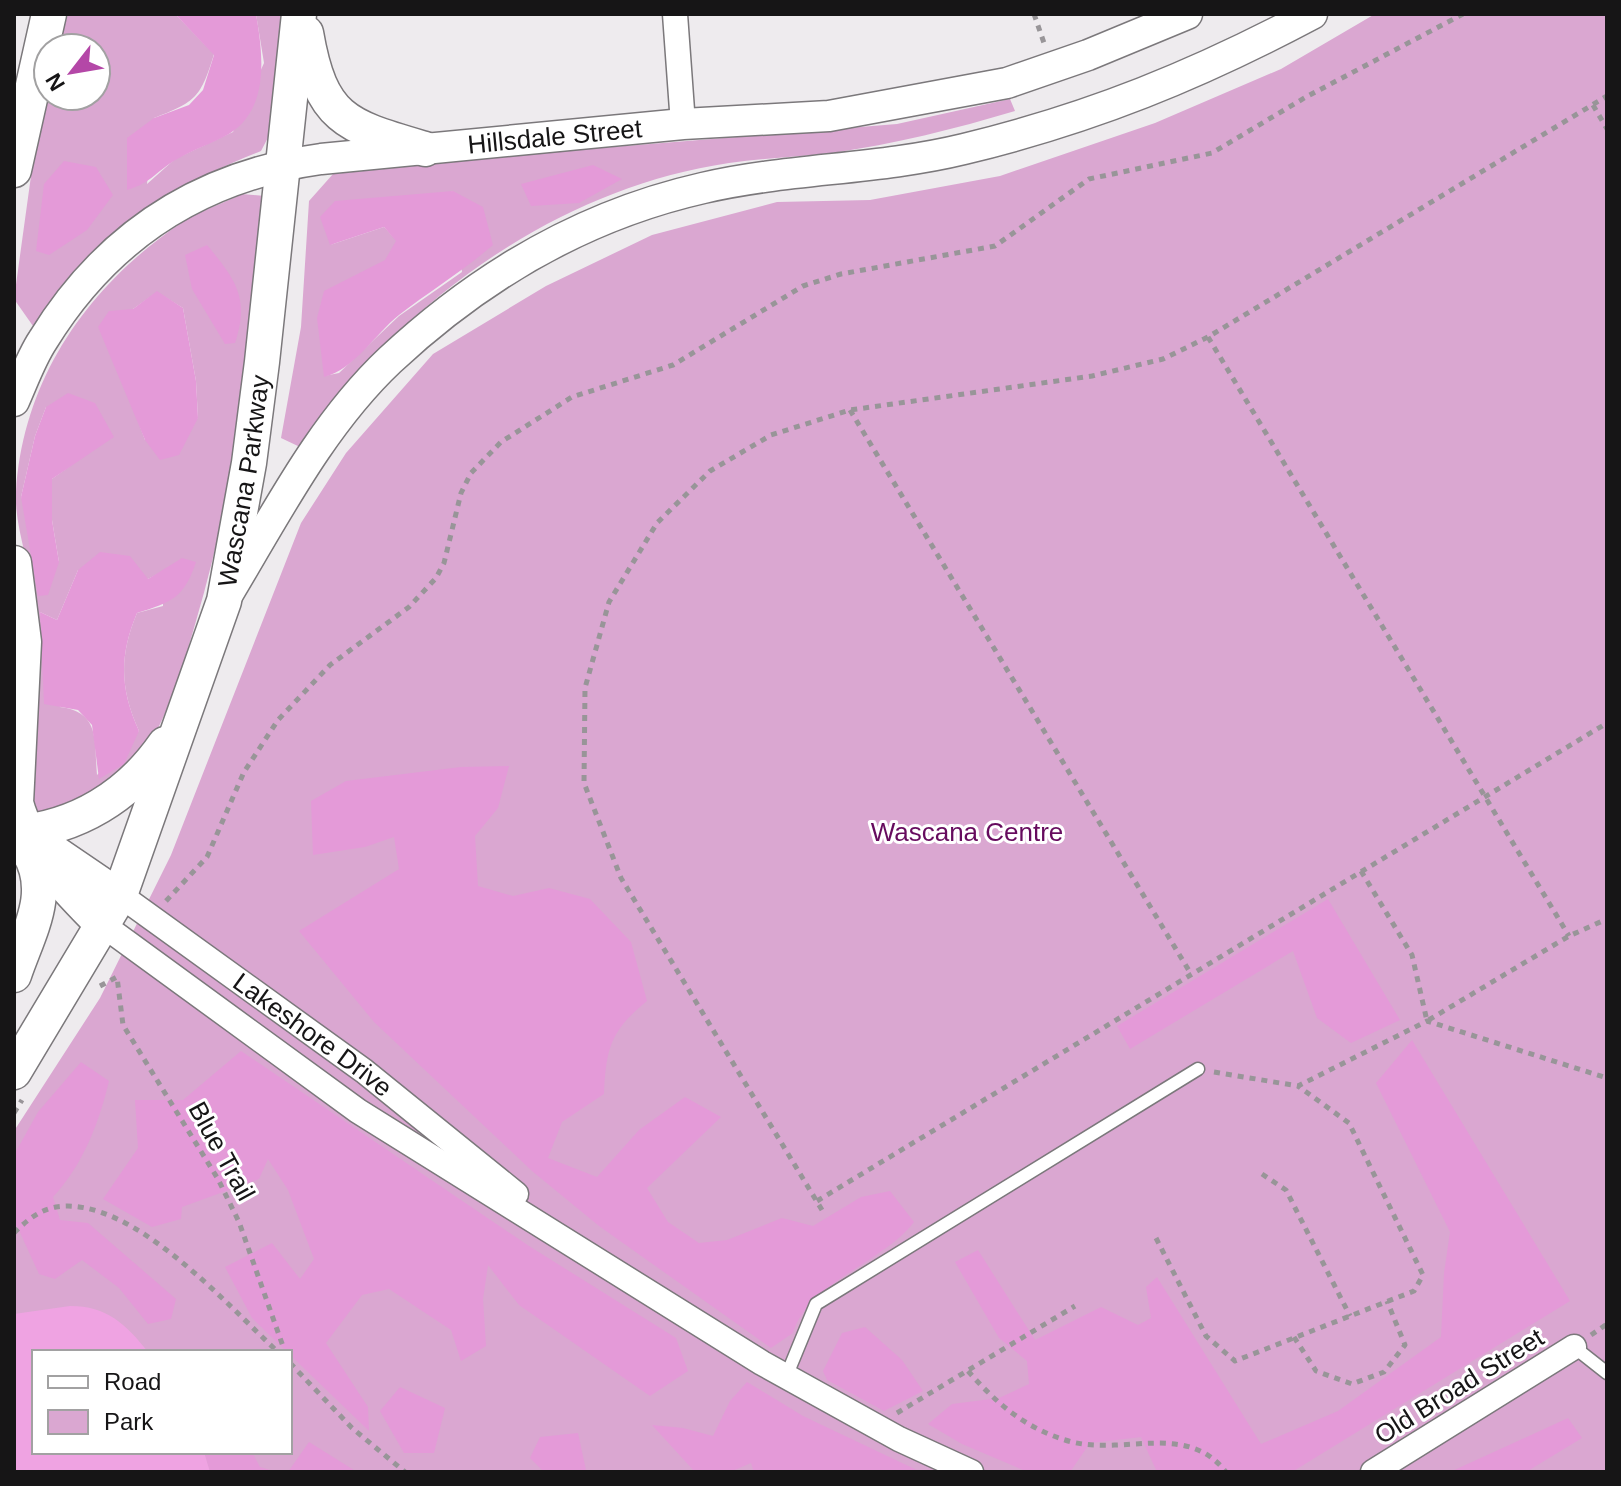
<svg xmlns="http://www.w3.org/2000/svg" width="1621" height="1486" viewBox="0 0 1621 1486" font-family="Arial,sans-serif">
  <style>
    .green { fill: #daa7d1; fill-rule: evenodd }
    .forest { fill: #e49ad8 }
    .water { fill: #efa3e2 }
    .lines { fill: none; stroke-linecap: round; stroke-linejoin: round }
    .service-casing { stroke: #7b787b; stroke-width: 15 }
    .minor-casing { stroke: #7b787b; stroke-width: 27 }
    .tertiary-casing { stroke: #7b787b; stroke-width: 33 }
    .secondary-casing { stroke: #7b787b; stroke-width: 37 }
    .path { stroke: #989598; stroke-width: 5; stroke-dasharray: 6 6; stroke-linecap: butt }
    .service { stroke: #fff; stroke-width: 12 }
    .minor { stroke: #fff; stroke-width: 24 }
    .tertiary { stroke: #fff; stroke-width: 30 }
    .secondary { stroke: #fff; stroke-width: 34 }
    .labels { text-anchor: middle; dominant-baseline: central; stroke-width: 6; stroke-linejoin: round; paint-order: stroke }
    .street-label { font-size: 26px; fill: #161516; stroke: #fff }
    .park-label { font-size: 26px; fill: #660b5e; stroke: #fff }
  </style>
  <rect width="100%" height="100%" fill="#eeebee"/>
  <g class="green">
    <path d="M68 14H175L214 54C201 97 196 102 154 118L147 184 175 159 233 132 264 63 256 14H285L274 126 261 151C193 178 135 209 83 262 65 281 50 305 33 326L14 299 35 147 48 96H96V48H58Z"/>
    <path d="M1375 14H1607V1472H14V1131L100 998 171 855 301 523 346 453 433 354 546 286 652 235 777 202 870 200 1000 176 1155 123 1281 69ZM34 1352H290V1452H34Z"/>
    <path d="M1010 99 1015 111C955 129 894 144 832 153 798 157 763 158 729 163 554 189 399 304 300 447L281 438 301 327 309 201 333 174 576 150 897 124ZM453 191 462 272 399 316 339 373 324 376 397 241 384 227 330 245Z"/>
    <path d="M242 194 265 196C251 343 238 479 196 621 180 676 163 736 124 780 112 794 60 809 41 817L28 794C29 729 33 664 32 600 31 564 14 527 16 492 23 378 88 286 181 223 199 211 222 204 242 194ZM157 292 183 308 196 381 198 418 145 440 119 370 133 309ZM46 407 77 461 52 479V520L59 562 21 497 35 436ZM78 570 148 579 163 571V606L137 613C119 656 120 689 139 731L97 775C94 742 101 712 60 707L40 612 57 620Z"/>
  </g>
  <g class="forest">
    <path d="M175 14H256C263 53 270 109 229 134 213 143 195 149 179 158 158 169 152 183 127 190V138L154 118 189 105 203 90 214 55Z"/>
    <polygon points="64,161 96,167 113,195 87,230 49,255 36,251 44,184"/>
    <polygon points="593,165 622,179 579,203 531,206 521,184"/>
    <path d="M453 191 483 207 493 245C463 271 430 291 399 315 375 334 354 370 324 377L317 318 324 291 385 260 396 241 384 227 330 245 320 217 335 201Z"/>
    <path d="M207 245C235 279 250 298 235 343L225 344 192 289 185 255Z"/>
    <polygon points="157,291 183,308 196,381 198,418 179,455 160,460 145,440 98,327 109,311 133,309"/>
    <polygon points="68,393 95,403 114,437 52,479 52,520 59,562 48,595 38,596 21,497 35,436 46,407"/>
    <path d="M100 552 130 556 148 579 182 558 196 562C184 598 172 602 137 613 119 656 120 689 139 731L124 764 99 779 92 725 78 710 44 704 40 612 57 620 78 570Z"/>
    <path d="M509 766 498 808 475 836 478 886 513 896 549 888 590 899 631 942 647 1001C611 1030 606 1048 604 1094L562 1122 548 1158 597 1177 639 1130 685 1097 721 1117 647 1188 668 1222 699 1243 727 1240 782 1218 813 1226 861 1197 890 1191 914 1222C883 1263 808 1282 793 1333L771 1348 599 1226 532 1171 374 1022 299 931 399 869 394 837 365 847 313 855 311 801 346 781 461 767Z"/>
    <polygon points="1328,899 1400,1020 1351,1043 1317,1018 1293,951 1130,1049 1117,1026"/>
    <polygon points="1412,1040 1570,1301 1292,1472 1157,1472 1141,1437 1090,1443 1070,1472 1028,1472 962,1444 928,1424 952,1404 999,1398 1029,1384 1027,1361 999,1338 955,1262 978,1250 1035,1340 1101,1307 1138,1325 1151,1318 1146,1287 1157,1277 1261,1444 1338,1411 1441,1337 1444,1273 1450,1232 1376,1083"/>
    <polygon points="241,1051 529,1246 676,1338 688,1371 650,1396 519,1305 488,1265 483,1299 486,1346 461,1361 451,1330 389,1289 362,1295 326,1343 368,1407 369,1431 252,1318 225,1267 272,1243 300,1279 314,1259 288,1190 268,1159 259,1179 182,1207 181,1219 152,1227 103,1199 138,1148 135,1100 183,1100"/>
    <path d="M81 1062 109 1081C99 1123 83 1165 53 1197L60 1220 88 1223 176 1299 171 1319 148 1324 119 1288 82 1260 55 1279 39 1274 17 1226 14 1228V1155L38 1112Z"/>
    <polygon points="865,1327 902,1360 923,1391 884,1411 827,1380 823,1371 842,1333"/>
    <polygon points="747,1382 803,1416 921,1472 754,1472 751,1463 730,1472 695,1472 652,1425 683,1428 713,1436 730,1401"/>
    <polygon points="400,1387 445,1408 434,1453 404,1453 380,1411"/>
    <polygon points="1568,1418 1582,1438 1526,1472 1450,1472"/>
    <polygon points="578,1433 586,1470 544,1472 530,1458 540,1437"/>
    <polygon points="309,1442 357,1472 288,1472"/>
    <polygon points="204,1452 252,1452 260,1467 277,1472 210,1472"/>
  </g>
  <path class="water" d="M70 1306C107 1306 126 1324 148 1352H34V1452H204L210 1472H14V1314Z"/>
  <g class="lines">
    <defs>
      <g id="service">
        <polyline points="1574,1347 1607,1373"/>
        <polyline points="786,1377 816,1304 1198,1069"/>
      </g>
      <g id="minor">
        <polyline points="675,14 683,124"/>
        <path id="s1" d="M120 895 364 1071 516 1194"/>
        <polyline points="103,925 358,1111 762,1363 899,1439 971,1472"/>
        <polyline points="1373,1472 1574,1347"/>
      </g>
      <g id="tertiary">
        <path id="s2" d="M14 401C23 381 31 358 43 340 107 236 200 176 321 159L683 124 829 116 1007 83 1088 55 1187 14"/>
        <path d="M229 592C277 512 322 424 390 360 479 277 584 215 703 188 789 168 878 170 964 149 1092 118 1197 75 1312 14"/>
        <polyline points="29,833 120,895"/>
      </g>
      <g id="secondary">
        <path d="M306 33C321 120 346 126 425 149"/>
        <polyline points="14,170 49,14"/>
        <path d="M14 563 24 642 16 803C29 851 69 891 103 925"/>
        <path d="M14 833C77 828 129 796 165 744"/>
        <path d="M14 975C28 933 54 892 28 851"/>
        <path id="s3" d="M14 1072 120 895 224 601 249 463 262 362 299 14"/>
      </g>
    </defs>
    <use href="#service" class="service-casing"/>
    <use href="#minor" class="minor-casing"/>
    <use href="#tertiary" class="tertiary-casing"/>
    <use href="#secondary" class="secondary-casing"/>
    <g class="path">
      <polyline points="1034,14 1044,43"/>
      <polyline points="1593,105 1607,129"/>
      <polyline points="1208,337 1569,936"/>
      <polyline points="850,410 1191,974"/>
      <polyline points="1361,871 1412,955 1427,1021 1569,936 1607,919"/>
      <polyline points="166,901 207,857 244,772 278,720 330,665 409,607 436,578 444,563 461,493 471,473 501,442 572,397 673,365 803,286 841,274 995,246 1089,179 1212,153 1306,97 1463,14"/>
      <polyline points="100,986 117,977 123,1025 218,1179 239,1222 285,1352"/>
      <polyline points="1214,1072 1298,1086 1427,1021 1607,1078"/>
      <polyline points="14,1113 22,1100"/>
      <polyline points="1262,1174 1286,1190 1350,1316"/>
      <polyline points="817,1201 1607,723"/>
      <polyline points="822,1210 621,878 584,783 585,688 609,602 657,523 710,471 771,435 850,410 1092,376 1163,359 1208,337 1607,96"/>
      <path d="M14 1233C26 1221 39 1210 56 1207 131 1195 227 1305 278 1352"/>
      <polyline points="1156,1238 1206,1336 1235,1361 1414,1291 1423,1275 1349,1123 1298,1086"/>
      <polyline points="1591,1335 1607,1324"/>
      <polyline points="1294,1337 1316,1371 1352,1384 1384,1372 1405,1345 1387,1301"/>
      <polyline points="290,1363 352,1428 405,1472"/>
      <path d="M968 1371C997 1404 1027 1430 1072 1442 1126 1455 1187 1422 1226 1472"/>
      <polyline points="897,1413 1075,1306"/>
    </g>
    <use href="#service" class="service"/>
    <use href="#minor" class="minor"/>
    <use href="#tertiary" class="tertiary"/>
    <use href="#secondary" class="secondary"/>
  </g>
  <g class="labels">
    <g class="street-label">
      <text stroke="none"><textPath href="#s2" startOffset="646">Hillsdale Street</textPath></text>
      <text stroke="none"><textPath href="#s3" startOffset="640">Wascana Parkway</textPath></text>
      <text stroke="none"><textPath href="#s1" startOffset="238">Lakeshore Drive</textPath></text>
      <text transform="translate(222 1151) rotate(61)">Blue Trail</text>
      <text transform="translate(1459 1386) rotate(-32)">Old Broad Street</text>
    </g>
    <g class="park-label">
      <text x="967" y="832">Wascana Centre</text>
    </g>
  </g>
  <rect width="1621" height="1486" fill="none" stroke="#161516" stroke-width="32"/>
  <rect x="32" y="1350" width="260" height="104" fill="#ffffff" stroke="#a2a1a2" stroke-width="2"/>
  <rect x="48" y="1376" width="40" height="12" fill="#ffffff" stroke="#a2a1a2" stroke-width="2"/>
  <text x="104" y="1390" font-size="24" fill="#161516">Road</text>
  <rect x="48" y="1410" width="40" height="24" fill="#daa7d1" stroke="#a2a1a2" stroke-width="2"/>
  <text x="104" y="1430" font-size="24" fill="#161516">Park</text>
  <g transform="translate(72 72) rotate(239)"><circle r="38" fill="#ffffff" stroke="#a2a1a2" stroke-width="2"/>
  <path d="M0-6L14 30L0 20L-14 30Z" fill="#b447a7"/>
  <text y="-12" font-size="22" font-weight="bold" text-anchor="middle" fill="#161516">N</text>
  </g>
</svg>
